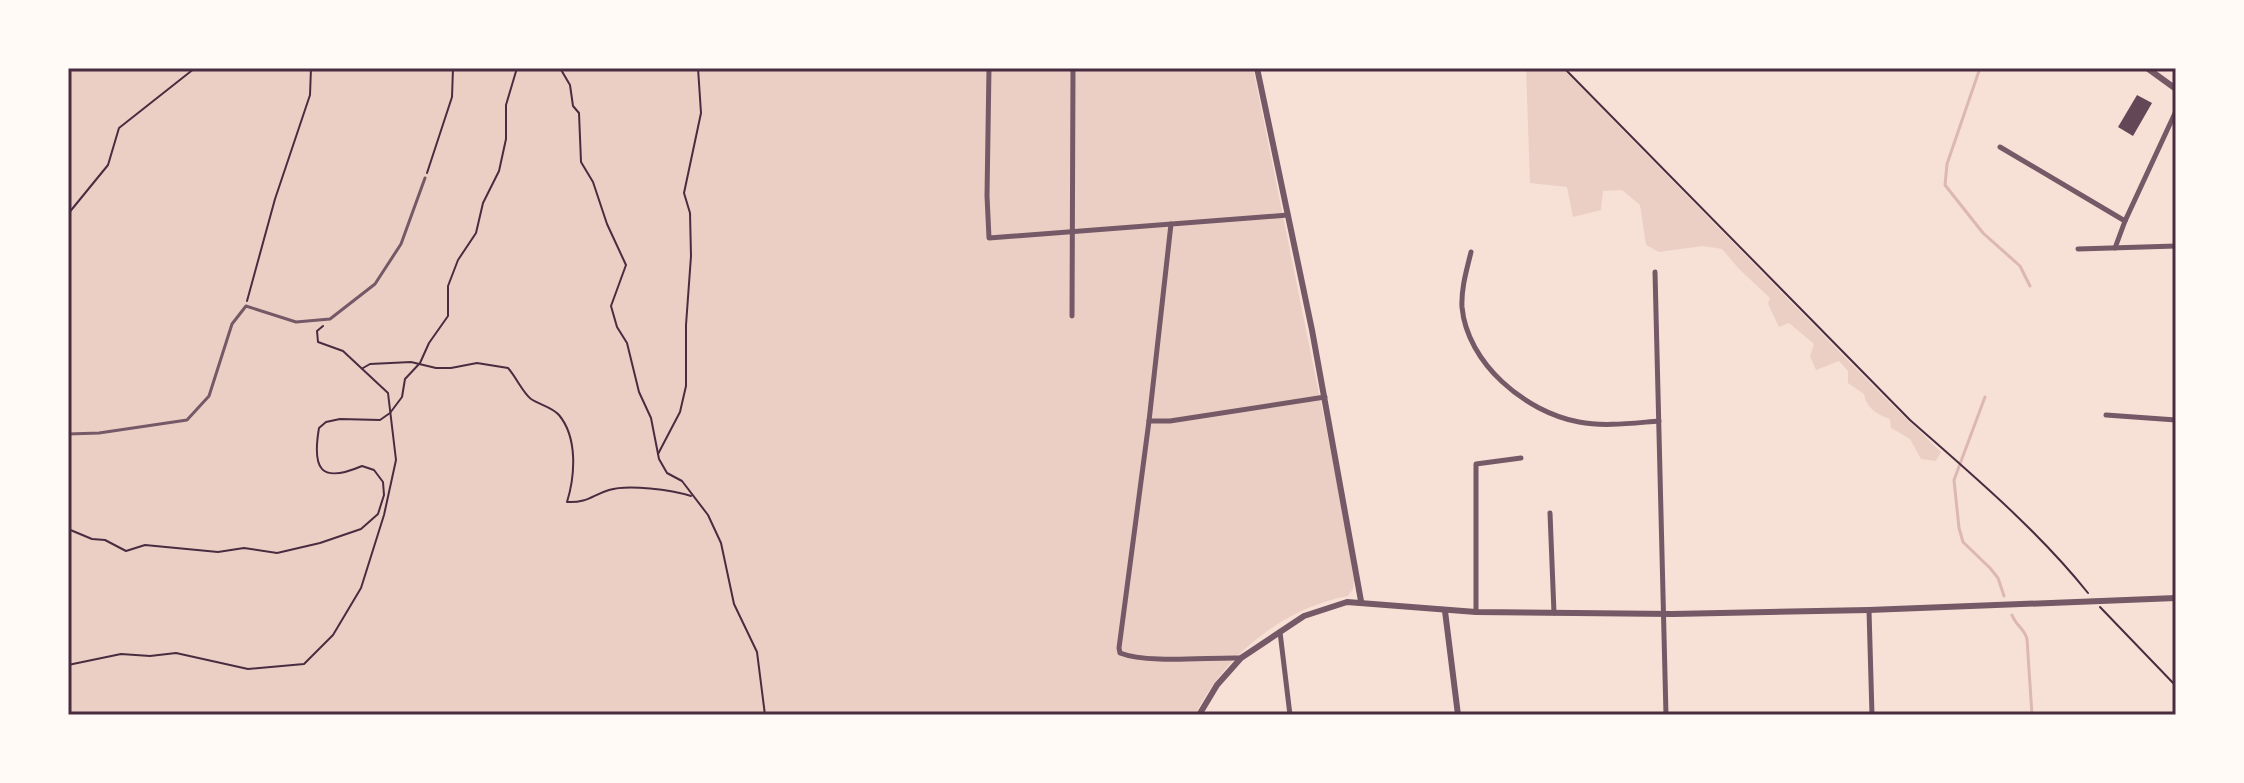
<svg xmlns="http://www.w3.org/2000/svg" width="2244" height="783" viewBox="0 0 2244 783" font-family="Arial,sans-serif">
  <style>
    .green { fill: #ebcfc5 }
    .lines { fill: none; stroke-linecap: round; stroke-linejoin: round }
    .stream { stroke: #dcb8b0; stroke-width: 3 }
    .building { fill: #644757 }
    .path { stroke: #4a2c40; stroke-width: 2 }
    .service { stroke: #755966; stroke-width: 3 }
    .minor { stroke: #755966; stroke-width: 5 }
    .tertiary { stroke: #755966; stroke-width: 6 }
    .neatline { fill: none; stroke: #4a2c40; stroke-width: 3 }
  </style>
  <rect width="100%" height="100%" fill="#f7e1d7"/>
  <g class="green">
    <path d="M68 68H1253L1342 507 1354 580 1353 589 1348 596C1283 608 1224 656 1195 715H68Z"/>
    <path d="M1526 68H1562L1883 396 1941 452 1936 461 1921 459 1910 439 1891 428 1890 419C1878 415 1866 408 1864 394L1848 383V371L1839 361 1816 370 1810 356 1814 344 1789 323 1779 327 1768 304 1770 298 1739 269 1722 249 1703 246 1659 252 1646 245 1640 205 1622 190 1603 191 1601 210 1573 217 1567 187 1530 183Z"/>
  </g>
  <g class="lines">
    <g class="stream">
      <polyline points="1980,68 1947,164 1945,185 1983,233 2020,266 2030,286"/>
      <polyline points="1985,397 1954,480 1959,528 1963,542 1990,568 1998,578 2004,596"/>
      <path d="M2012 615C2016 626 2024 628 2027 639L2032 715"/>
    </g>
  </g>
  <polygon class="building" points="2137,95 2152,103 2133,136 2118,127"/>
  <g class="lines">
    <g class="path">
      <polyline points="560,68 570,85 573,106 579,113 581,162 593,182 607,224 626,265 611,306 617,327 627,343 639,392 651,418 659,459 667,473 682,481 708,515 721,543 734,604 757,652 765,715"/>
      <path d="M1564 68 1910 420C1971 474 2037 529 2088 593"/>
      <polyline points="427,173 452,97 453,68"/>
      <polyline points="68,214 108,165 119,128 195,68"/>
      <polyline points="247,301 275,199 310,95 311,68"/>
      <path d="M363 368 370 364 411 362 436 368H451L477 363 508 368C516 377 523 393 531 399 540 405 552 407 559 415 578 438 575 476 567 502 588 503 592 495 609 490 628 484 672 490 691 496"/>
      <polyline points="658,454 680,412 686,386 686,325 691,256 690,213 684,193 701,113 698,68"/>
      <path d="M68 529 92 539 105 540 126 551 145 545 218 552 244 548 277 553 320 543 361 529 378 514 384 495 383 482 374 470 362 466C320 484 312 469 319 428L326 422 340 419 380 420 390 413 402 397 405 379 420 363 429 343 448 316V286L458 260 476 233 483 203 499 171 506 139V105L517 68"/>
      <polyline points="2100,607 2176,686"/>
      <polyline points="68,665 121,654 150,656 176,653 248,669 304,664 333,635 361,588 384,515 396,460 388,393 343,351 318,342 317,331 323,326"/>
    </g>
    <polyline class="service" points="68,434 99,433 187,420 209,396 232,324 246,306 296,322 330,319 375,284 401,244 425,178"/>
    <g class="minor">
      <polyline points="989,68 987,196 989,238 1288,215"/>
      <polyline points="2000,147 2125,221"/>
      <path d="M1171 224 1149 421 1119 648 1120 653C1148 664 1209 657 1241 658"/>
      <polyline points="2115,248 2125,221 2176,111"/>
      <polyline points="2078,249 2176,246"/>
      <path d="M1471 252C1467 269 1461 288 1462 307 1467 363 1525 412 1579 422 1604 427 1633 423 1659 421"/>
      <polyline points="1655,272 1666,715"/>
      <polyline points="1072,316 1073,68"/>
      <polyline points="2106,415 2176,420"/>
      <polyline points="1149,421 1170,421 1325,397"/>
      <polyline points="1550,513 1554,613"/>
      <polyline points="1869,610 1872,715"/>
      <polyline points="1476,612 1476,464 1521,458"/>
      <polyline points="1280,632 1290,715"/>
    </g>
    <g class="tertiary">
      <polyline points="1257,68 1312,330 1361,601"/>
      <polyline points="2147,68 2176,89"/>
      <polyline points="1445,611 1458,715"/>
      <polyline points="1199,715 1217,685 1241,658 1304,616 1347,602 1476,612 1673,614 1869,610 2176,598"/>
    </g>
  </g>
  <rect width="2244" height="783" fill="none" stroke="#fffaf5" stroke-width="140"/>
  <rect x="70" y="70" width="2104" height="643" class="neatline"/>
</svg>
